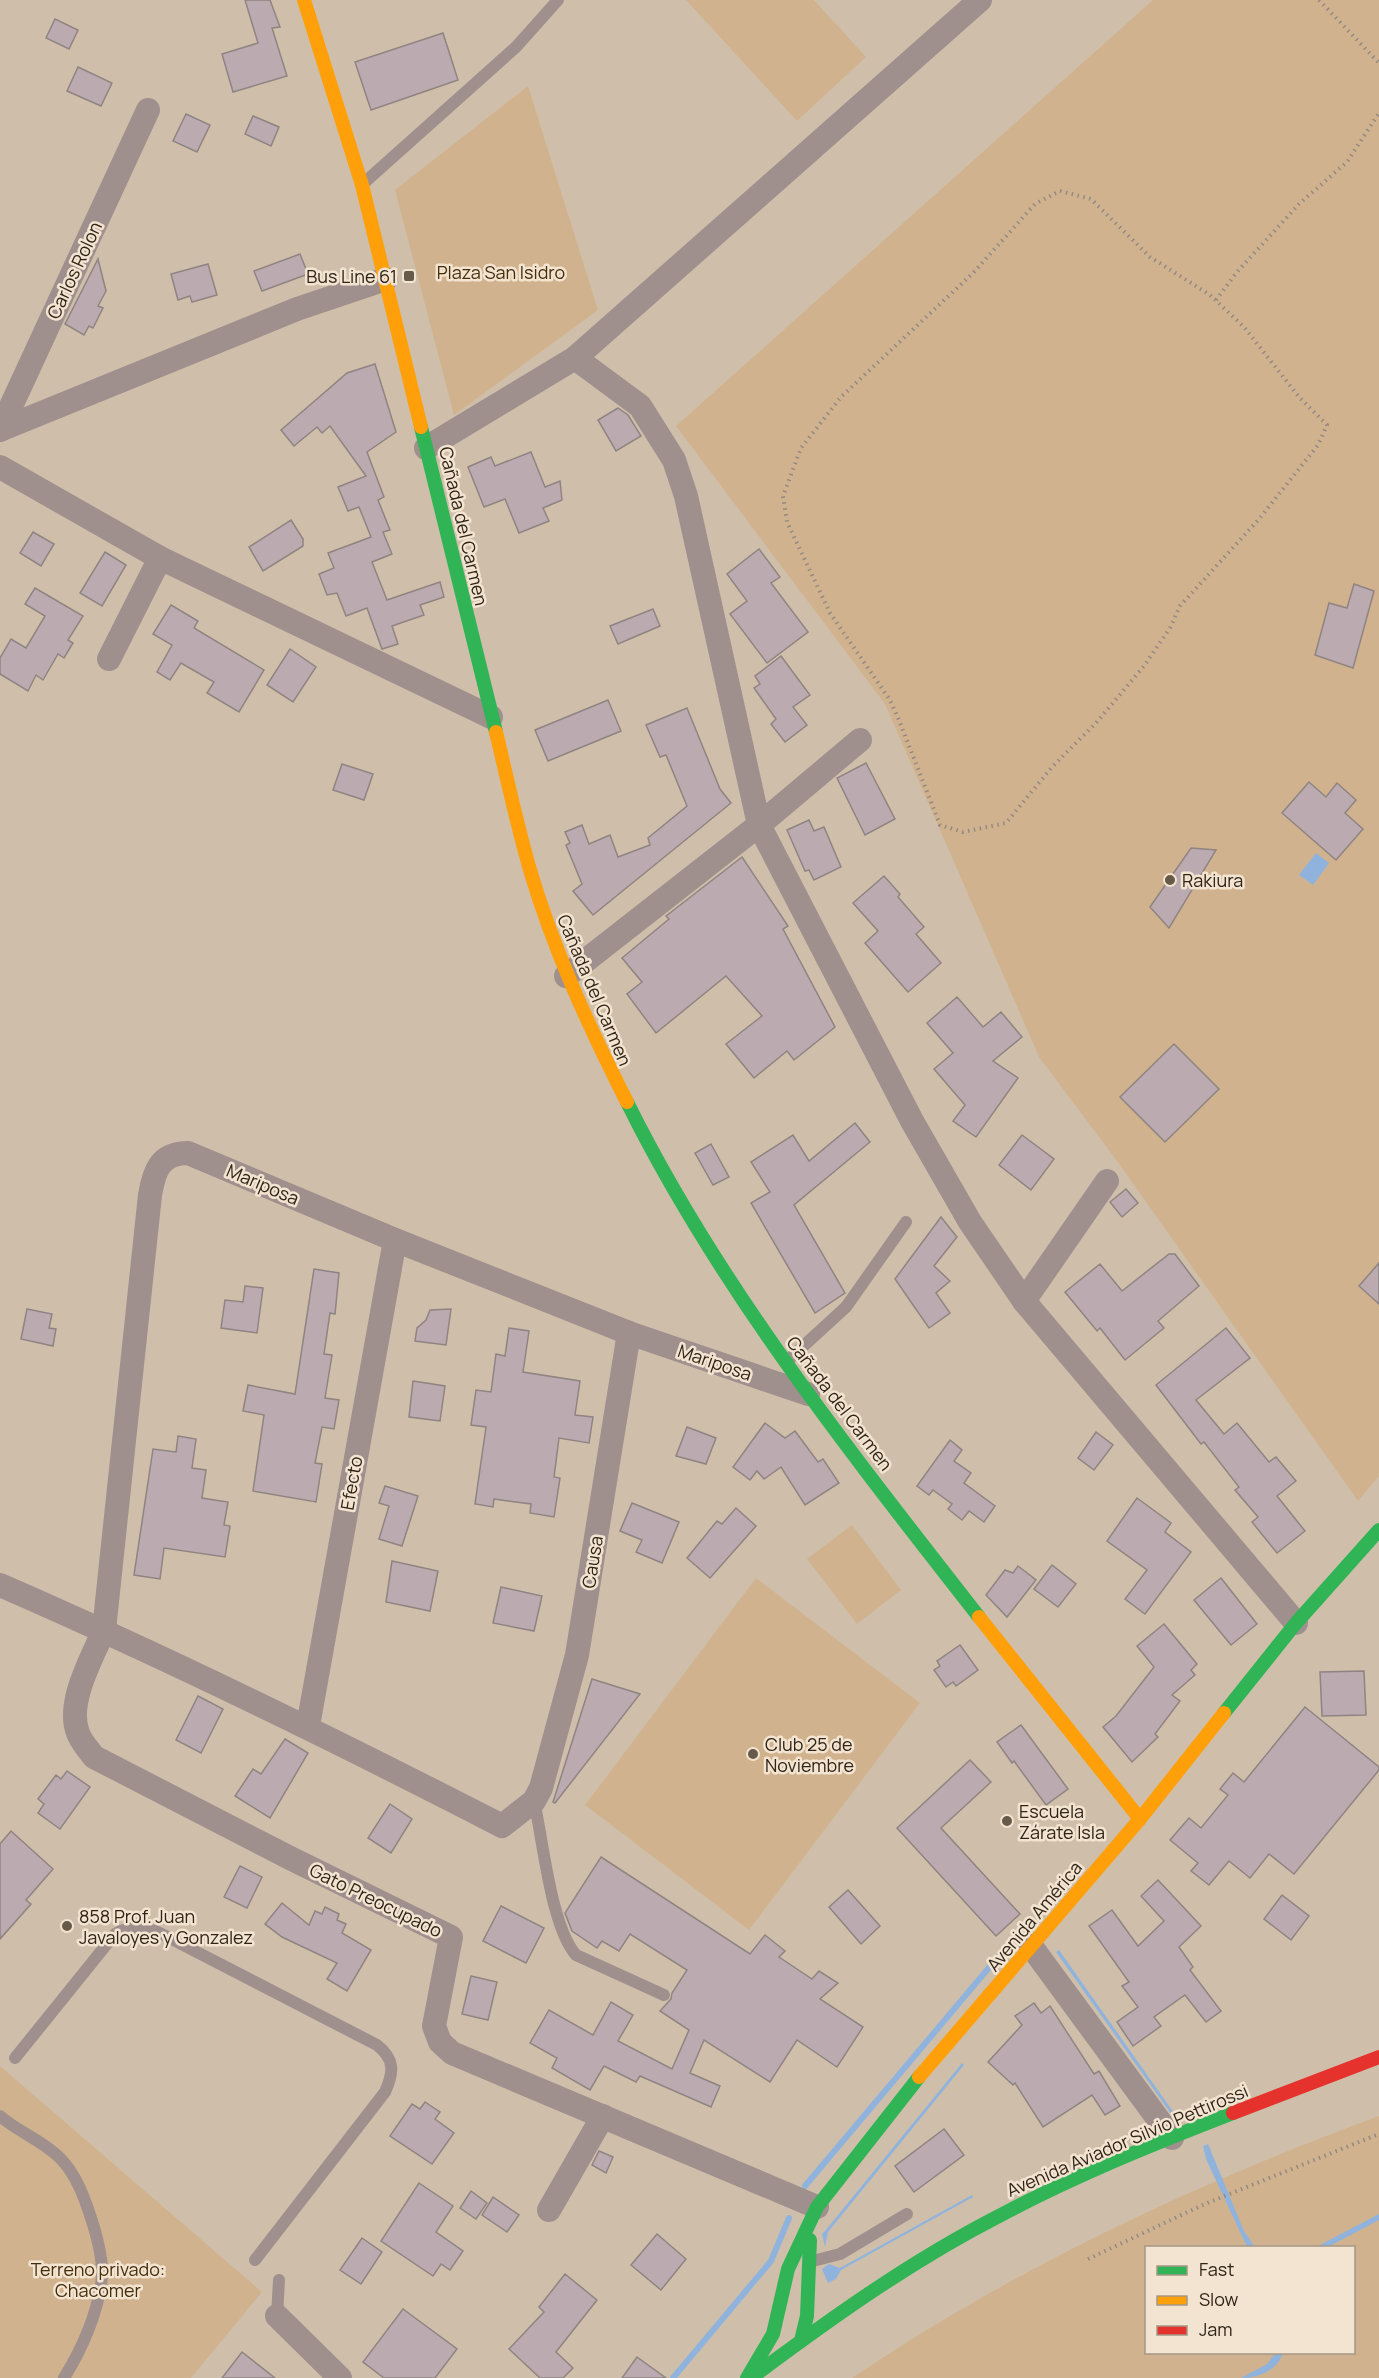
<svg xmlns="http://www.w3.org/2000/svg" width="1379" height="2378" viewBox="0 0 1379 2378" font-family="Manrope,sans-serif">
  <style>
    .green { fill: #d0b38e; fill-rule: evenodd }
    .water { fill: #8fb3dc }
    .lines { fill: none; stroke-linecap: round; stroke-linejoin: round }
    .stream { stroke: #8fb3dc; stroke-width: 6 }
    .building { fill: #bbabb0; stroke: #8f8481; stroke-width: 1.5 }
    .path { stroke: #958983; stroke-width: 4; stroke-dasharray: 1.5 4.5; stroke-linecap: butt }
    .lane { stroke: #9f908e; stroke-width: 12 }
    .street { stroke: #9f908e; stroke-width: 24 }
    .fast { stroke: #30b455; stroke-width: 14 }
    .slow { stroke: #ff9f0a; stroke-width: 14 }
    .jam { stroke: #e5322d; stroke-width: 14 }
    .poi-dot { fill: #675a49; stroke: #f3e4d1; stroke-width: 2 }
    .labels { text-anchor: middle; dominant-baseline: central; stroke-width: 5; stroke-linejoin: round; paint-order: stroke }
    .street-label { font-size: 18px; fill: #2f2415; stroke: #f3e4d1 }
    .park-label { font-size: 18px; fill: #442d0b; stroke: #f3e4d1 }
    .poi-label { font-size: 18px; fill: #2f2415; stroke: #f3e4d1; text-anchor: start }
  </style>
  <rect width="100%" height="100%" fill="#cfbfaa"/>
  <g class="green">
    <polygon points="686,0 814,0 866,57 797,121"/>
    <polygon points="1153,0 1379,0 1379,1476 1358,1501 1117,1161 1039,1057 885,704 676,426"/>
    <polygon points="528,86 598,310 454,415 395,190"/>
    <polygon points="852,1525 901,1590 857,1624 807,1559"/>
    <polygon points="756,1578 920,1703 749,1930 585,1805"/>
    <polygon points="0,2066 262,2292 191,2378 0,2378"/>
    <path d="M1379 2116V2378H852C1015 2268 1194 2184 1379 2116ZM1146 2248H1354V2352H1146Z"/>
  </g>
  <g class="water">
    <polygon points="1316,853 1329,863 1313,885 1299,875"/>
    <polygon points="1059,1950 1174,2113 1172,2115 1056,1952"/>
    <polygon points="962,2063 964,2065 828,2232 825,2247 822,2234 825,2231"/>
    <polygon points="1208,2144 1244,2231 1255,2247 1247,2247 1206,2159 1203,2146"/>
    <polygon points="972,2195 973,2197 841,2270 836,2279 828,2283 822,2269 829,2264 840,2268"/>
    <polygon points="1379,2214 1379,2220 1328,2247 1316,2247"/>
    <path d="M1275 2353H1283C1277 2371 1258 2378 1241 2378L1267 2364Z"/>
  </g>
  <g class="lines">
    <g class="stream">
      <polyline points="805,2186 1019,1932"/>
      <polyline points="673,2378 771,2261 789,2218"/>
    </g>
  </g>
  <g class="building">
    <polygon points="245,0 270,0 280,27 272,28 287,76 233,92 222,54 258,43"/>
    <polygon points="55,19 78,30 69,49 46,38"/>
    <polygon points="443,33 458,80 371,110 355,62"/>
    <polygon points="78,67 112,83 101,106 67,91"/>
    <polygon points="186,114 210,125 197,152 173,141"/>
    <polygon points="253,116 279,127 271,146 245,134"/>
    <polygon points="300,254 308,274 262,291 254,271"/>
    <polygon points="98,259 106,291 98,306 103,308 93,328 89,326 84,335 65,324"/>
    <polygon points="208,264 217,295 192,302 190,296 178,300 171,274"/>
    <polygon points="375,364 396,432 367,452 384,497 378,500 390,530 383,532 392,554 372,562 387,600 440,582 444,597 420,605 424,615 392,626 398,644 382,649 367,608 346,616 337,593 327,595 319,574 334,568 328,553 371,537 359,507 348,511 338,487 366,476 330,426 322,433 317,427 294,446 281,430 347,373"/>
    <polygon points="618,408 628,415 641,436 616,451 598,420"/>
    <polygon points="531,452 545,487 560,481 562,500 543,508 549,521 519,533 505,499 484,507 468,467 491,457 495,466"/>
    <polygon points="291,520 303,539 303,546 263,571 249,547"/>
    <polygon points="33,532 54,544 41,566 20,553"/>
    <polygon points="759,549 780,577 771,583 808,632 767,663 730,614 747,601 727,574"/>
    <polygon points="105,552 126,565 102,606 80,593"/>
    <polygon points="1354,584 1374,591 1353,668 1315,655 1329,603 1347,608"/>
    <polygon points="35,588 83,616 68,640 73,643 64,658 58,654 43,680 36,675 28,691 0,674 0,658 11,639 26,648 45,616 25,604"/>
    <polygon points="171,605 198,621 194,628 264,670 239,712 207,693 214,682 181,663 170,680 157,672 172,645 153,634"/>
    <polygon points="653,609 660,626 618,644 610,626"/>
    <polygon points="290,649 316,667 293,702 267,685"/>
    <polygon points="781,656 810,695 793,707 807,725 785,742 771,724 776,719 754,688 760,684 755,676"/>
    <polygon points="608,700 621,731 548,761 535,730"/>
    <polygon points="687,708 720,789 731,803 593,915 573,891 582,884 566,845 570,843 565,832 582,825 589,844 610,835 618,857 650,845 648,838 687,806 666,755 660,757 646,725"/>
    <polygon points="866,763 895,819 865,835 837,778"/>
    <polygon points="342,764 373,774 364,800 333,790"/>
    <polygon points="1309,782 1326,797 1337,783 1356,800 1345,813 1363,829 1336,860 1282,813"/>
    <polygon points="809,820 814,831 824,827 841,867 814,880 809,870 805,871 787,830"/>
    <polygon points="1191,848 1216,850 1169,928 1150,907"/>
    <polygon points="742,857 788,926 783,929 835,1027 794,1060 787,1051 754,1078 726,1044 762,1016 726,976 656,1033 627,994 642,982 622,958 669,919 666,916"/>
    <polygon points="884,876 900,894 898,897 924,927 916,934 941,963 908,992 865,943 878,931 853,903"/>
    <polygon points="957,997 983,1027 1001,1012 1022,1037 993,1061 1018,1078 976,1137 953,1121 965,1105 934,1069 953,1053 927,1023"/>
    <polygon points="1174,1044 1219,1089 1165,1142 1120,1097"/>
    <polygon points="855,1123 870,1142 794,1205 845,1293 815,1313 751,1203 770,1192 751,1162 793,1135 809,1161"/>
    <polygon points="1022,1135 1054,1159 1031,1190 999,1165"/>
    <polygon points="711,1144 729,1177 713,1185 695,1153"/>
    <polygon points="1126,1189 1138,1203 1122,1217 1110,1202"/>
    <polygon points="941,1217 957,1237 934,1266 950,1281 936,1293 950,1313 929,1328 895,1279"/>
    <polygon points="1169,1254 1175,1254 1199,1286 1158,1321 1164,1328 1125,1360 1100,1328 1097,1331 1065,1292 1100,1264 1122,1291"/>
    <polygon points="1379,1263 1379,1304 1359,1286"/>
    <polygon points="314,1269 339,1273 335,1314 330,1313 324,1354 332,1355 325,1398 339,1400 334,1429 322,1427 315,1463 322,1464 316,1502 253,1491 264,1415 243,1411 248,1385 295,1394"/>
    <polygon points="245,1286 263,1288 257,1333 221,1328 225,1300 243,1302"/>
    <polygon points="27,1309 52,1314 49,1328 56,1329 53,1346 21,1339"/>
    <polygon points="451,1309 446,1345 415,1341 417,1328 426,1320 430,1310"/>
    <polygon points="509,1328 529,1331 523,1372 580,1381 575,1415 593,1417 589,1443 559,1438 554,1477 560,1478 554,1517 530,1513 531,1504 494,1499 493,1507 475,1504 486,1427 471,1425 476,1390 491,1392 496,1354 505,1356"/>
    <polygon points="1226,1328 1250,1358 1196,1400 1224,1434 1237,1423 1269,1462 1276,1457 1296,1481 1277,1496 1305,1531 1277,1553 1252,1522 1258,1517 1235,1490 1239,1487 1204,1442 1201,1444 1156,1385"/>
    <polygon points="413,1381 445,1386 440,1421 409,1417"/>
    <polygon points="765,1423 785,1438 795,1431 818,1462 823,1459 839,1483 805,1505 781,1467 764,1479 757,1471 750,1480 733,1467"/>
    <polygon points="687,1427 716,1438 706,1464 676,1456"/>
    <polygon points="1096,1432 1113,1445 1094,1470 1078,1458"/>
    <polygon points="178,1436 196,1439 192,1468 206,1470 202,1498 228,1502 224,1525 230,1526 225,1557 164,1548 160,1579 134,1575 153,1449 176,1452"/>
    <polygon points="950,1440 962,1450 954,1461 971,1473 964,1483 995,1506 984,1522 969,1511 962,1520 948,1509 952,1504 933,1490 929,1495 917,1486"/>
    <polygon points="385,1486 418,1496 402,1546 379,1539 389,1506 379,1503"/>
    <polygon points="1137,1498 1171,1523 1165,1532 1191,1552 1145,1614 1125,1599 1147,1570 1107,1541"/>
    <polygon points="632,1503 679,1522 662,1563 636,1552 642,1540 620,1531"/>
    <polygon points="736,1508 756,1526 710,1578 687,1558 717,1521 722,1524"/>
    <polygon points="392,1561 438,1571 430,1611 386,1602"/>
    <polygon points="1052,1565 1076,1584 1058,1607 1034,1589"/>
    <polygon points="1018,1566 1036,1580 1007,1617 986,1595 1005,1570 1013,1573"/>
    <polygon points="1221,1578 1257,1624 1231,1645 1194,1600"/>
    <polygon points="501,1587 542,1596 534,1631 493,1623"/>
    <polygon points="1164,1624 1197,1664 1191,1670 1195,1675 1172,1695 1180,1701 1155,1734 1158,1737 1132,1762 1103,1727 1116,1716 1154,1667 1137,1646"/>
    <polygon points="960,1645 978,1670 956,1686 953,1682 946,1687 934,1670 940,1666 937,1661"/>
    <polygon points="1364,1671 1366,1715 1322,1716 1320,1672"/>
    <polygon points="592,1679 640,1694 555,1803 553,1802"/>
    <polygon points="198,1696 223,1709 201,1753 176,1740"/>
    <polygon points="1305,1707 1379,1767 1379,1770 1294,1874 1269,1854 1250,1878 1229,1861 1209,1885 1191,1871 1198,1863 1170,1840 1189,1818 1201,1828 1228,1795 1220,1789 1233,1773 1244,1782"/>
    <polygon points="1021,1725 1068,1789 1046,1805 1014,1761 1012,1763 997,1742"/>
    <polygon points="285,1739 308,1753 270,1818 235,1796 253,1769 261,1774"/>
    <polygon points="970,1760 991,1782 941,1828 1020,1914 996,1936 897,1828"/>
    <polygon points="67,1771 90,1787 60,1829 38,1813 44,1804 38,1799 56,1775 61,1779"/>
    <polygon points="390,1804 412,1819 391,1853 368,1838"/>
    <polygon points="11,1831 53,1869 26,1900 31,1904 0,1939 0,1844"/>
    <polygon points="601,1857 750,1954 765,1935 785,1951 779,1957 812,1979 819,1971 838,1983 820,1999 863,2027 837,2067 797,2040 770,2082 704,2040 690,2073 720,2086 711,2107 640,2076 636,2082 604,2066 590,2090 552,2068 557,2058 530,2043 549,2010 593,2035 611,2002 633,2015 618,2041 672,2069 689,2030 660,2011 671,1999 672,1993 687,1970 630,1934 619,1951 602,1941 597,1948 572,1931 565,1913"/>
    <polygon points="240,1866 262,1877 247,1908 224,1897"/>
    <polygon points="1158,1880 1201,1926 1179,1947 1193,1967 1190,1970 1221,2011 1206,2022 1185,1995 1154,2017 1161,2026 1133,2046 1117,2022 1138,2007 1122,1986 1129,1982 1089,1926 1112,1910 1138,1946 1164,1921 1141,1896"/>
    <polygon points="848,1890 880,1926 861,1944 829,1907"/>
    <polygon points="1282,1895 1309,1916 1291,1940 1264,1919"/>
    <polygon points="282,1903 309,1925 315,1911 322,1914 325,1907 339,1914 337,1920 346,1924 342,1933 371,1950 347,1991 327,1979 337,1963 282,1937 265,1924"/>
    <polygon points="501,1906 544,1928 526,1963 483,1941"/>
    <polygon points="471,1976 497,1982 488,2020 462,2014"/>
    <polygon points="1034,2003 1041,2013 1050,2006 1094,2074 1099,2071 1120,2106 1105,2115 1092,2095 1043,2127 1015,2083 1013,2085 988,2062 1022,2025 1015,2016"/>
    <polygon points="425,2102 440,2112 435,2119 454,2133 432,2164 390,2136 412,2104 420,2109"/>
    <polygon points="944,2129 964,2155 914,2192 895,2166"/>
    <polygon points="599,2151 613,2157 606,2173 592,2165"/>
    <polygon points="419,2183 453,2206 436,2232 463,2251 450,2270 441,2264 433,2276 381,2241"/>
    <polygon points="471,2191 487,2203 476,2219 460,2208"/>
    <polygon points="493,2197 519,2215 507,2232 482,2215"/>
    <polygon points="657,2234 686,2259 661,2290 631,2265"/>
    <polygon points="362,2238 382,2252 361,2284 340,2270"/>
    <polygon points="565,2274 597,2300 556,2352 573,2368 563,2378 540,2378 509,2349 544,2312 539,2307"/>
    <polygon points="403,2309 457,2349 435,2378 384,2378 363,2362"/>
    <polygon points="242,2352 275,2378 222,2378"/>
    <polygon points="637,2357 666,2378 622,2378"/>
  </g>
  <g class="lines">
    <g class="path">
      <polyline points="1319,0 1379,63"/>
      <polygon points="1060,191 1091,199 1150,257 1210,295 1244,327 1299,397 1327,425 1318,445 1259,519 1180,606 1170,628 1144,666 1096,723 1052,767 1006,823 963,832 940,825 899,720 890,700 830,613 787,522 783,496 801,448 841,397 973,273 1035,204"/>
      <polyline points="1216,300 1237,272 1299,204 1347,162 1379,113"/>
      <polyline points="1088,2259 1207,2203 1379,2134"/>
    </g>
    <g class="lane">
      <polyline points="365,182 516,47 558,0"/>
      <polyline points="787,1361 846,1307 906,1222"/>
      <path d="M534 1801C543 1840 551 1927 576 1955L664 1995"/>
      <path d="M15 2058 115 1934C129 1925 139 1927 156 1931L377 2045C395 2059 394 2072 385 2092L255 2260"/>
      <path d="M0 2116C18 2132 42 2140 60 2158 73 2171 82 2191 88 2209 95 2229 103 2254 102 2276 99 2311 82 2349 64 2378"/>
      <polyline points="809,2262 840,2254 907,2214"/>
      <polyline points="277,2316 279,2280"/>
    </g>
    <g class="street">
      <polyline points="575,358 640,406 674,460 686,496 759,825 912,1121 970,1222 1024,1301 1296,1623"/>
      <polyline points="0,430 297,309 386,279"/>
      <polyline points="0,430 148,110"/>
      <polyline points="426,448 575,358 980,0"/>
      <polyline points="0,467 160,558 491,717"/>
      <polyline points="109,659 160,558"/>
      <polyline points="566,976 759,825 860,740"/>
      <polyline points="1024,1301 1107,1181"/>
      <path d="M808 1394 629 1333 395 1240 188 1153C160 1153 154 1171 150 1195L104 1630C92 1658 66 1703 78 1733 81 1742 89 1750 94 1757L292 1859 451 1937 434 2026 440 2042 452 2053 817 2207"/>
      <path d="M0 1585C170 1659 337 1741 502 1826L534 1801 541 1788 577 1655 629 1333"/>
      <polyline points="308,1726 395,1240"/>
      <polyline points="1031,1946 1172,2138"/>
      <polyline points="549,2210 603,2116"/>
      <polyline points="277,2316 340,2378"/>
    </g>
    <g class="fast">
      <polyline points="421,427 496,732"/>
      <path d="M627 1102C719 1288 852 1454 979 1617"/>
      <polyline points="1224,1713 1296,1623 1379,1530"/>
      <polyline points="801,2341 807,2316 810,2240"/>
      <polyline points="747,2378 773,2334 788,2269 817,2207 919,2077"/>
      <path d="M751 2378C830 2319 911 2261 999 2216 1074 2176 1153 2144 1233 2113"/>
    </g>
    <g class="slow">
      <polyline points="304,0 362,185 421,427"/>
      <path d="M496 732C507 778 517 825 530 870 554 951 589 1027 627 1102"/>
      <polyline points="979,1617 1140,1819"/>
      <polyline points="919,2077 1140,1819 1224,1713"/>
    </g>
    <polyline class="jam" points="1233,2113 1379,2057"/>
  </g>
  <g class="poi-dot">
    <rect x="403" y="270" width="12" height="12" rx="3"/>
    <circle cx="1170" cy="880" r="6"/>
    <circle cx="753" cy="1754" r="6"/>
    <circle cx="1007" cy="1821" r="6"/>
    <circle cx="67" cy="1926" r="6"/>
  </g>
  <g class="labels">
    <g class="street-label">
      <text transform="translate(74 270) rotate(-65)">Carlos Rolon</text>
      <text transform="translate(464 526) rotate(77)">Cañada del Carmen</text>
      <text transform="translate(595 990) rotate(67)">Cañada del Carmen</text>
      <text transform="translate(263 1184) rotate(23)">Mariposa</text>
      <text transform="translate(715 1362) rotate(19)">Mariposa</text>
      <text transform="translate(840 1403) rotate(53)">Cañada del Carmen</text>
      <text transform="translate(351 1483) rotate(-80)">Efecto</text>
      <text transform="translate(592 1562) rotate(-81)">Causa</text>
      <text transform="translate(376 1900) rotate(26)">Gato Preocupado</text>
      <text transform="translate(1034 1916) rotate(-50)">Avenida América</text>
      <text transform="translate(1127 2140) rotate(-23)">Avenida Aviador Silvio Pettirossi</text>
    </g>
    <g class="park-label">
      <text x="501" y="272">Plaza San Isidro</text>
      <text x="98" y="2269">Terreno privado:<tspan x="98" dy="21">Chacomer</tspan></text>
    </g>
    <g class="poi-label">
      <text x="397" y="276" text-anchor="end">Bus Line 61</text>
      <text x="1182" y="880">Rakiura</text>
      <text x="765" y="1744">Club 25 de<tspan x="765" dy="21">Noviembre</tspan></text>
      <text x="1019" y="1811">Escuela<tspan x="1019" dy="21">Zárate Isla</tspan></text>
      <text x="79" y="1916">858 Prof. Juan<tspan x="79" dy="21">Javaloyes y Gonzalez</tspan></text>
    </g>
  </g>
  <rect x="1145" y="2246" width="210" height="108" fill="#f3e4d1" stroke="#a59786" stroke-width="1.5"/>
  <rect x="1157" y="2266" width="30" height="9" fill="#30b455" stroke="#a59786" stroke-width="1.5"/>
  <text x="1199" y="2276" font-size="18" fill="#2f2415">Fast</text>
  <rect x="1157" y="2296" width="30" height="9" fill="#ff9f0a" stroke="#a59786" stroke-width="1.5"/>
  <text x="1199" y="2306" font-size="18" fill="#2f2415">Slow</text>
  <rect x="1157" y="2326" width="30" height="9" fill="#e5322d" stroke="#a59786" stroke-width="1.5"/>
  <text x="1199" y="2336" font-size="18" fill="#2f2415">Jam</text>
</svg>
